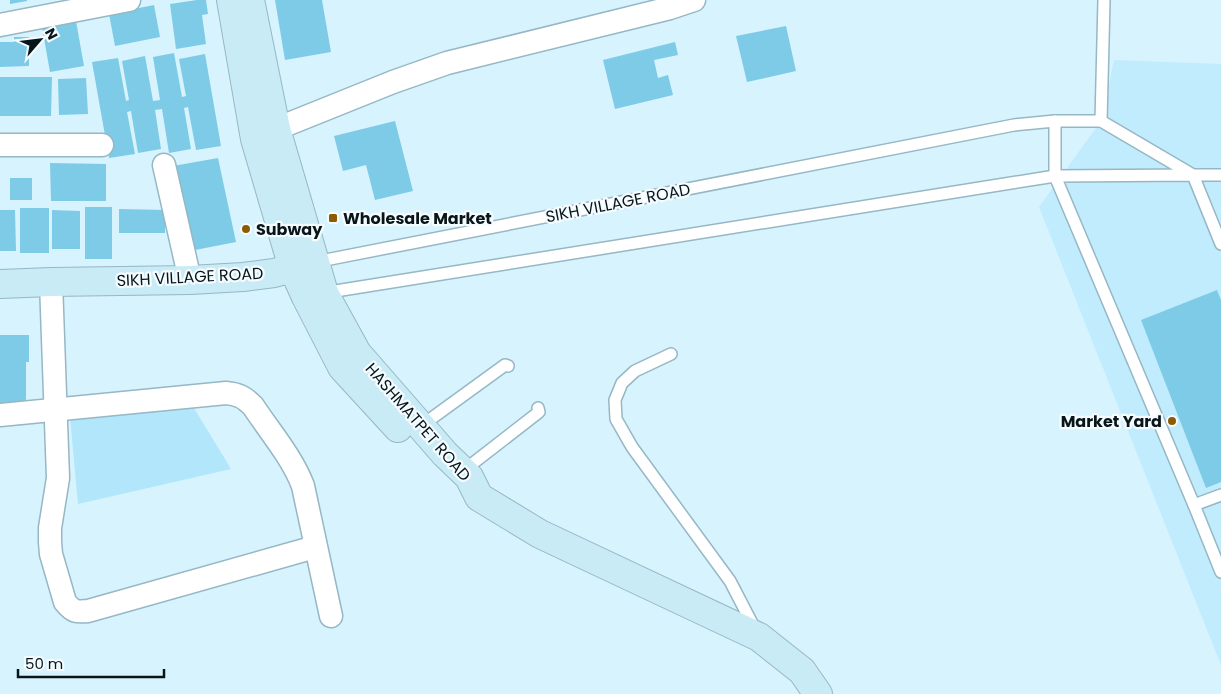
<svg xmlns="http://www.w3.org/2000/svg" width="1221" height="694" viewBox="0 0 1221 694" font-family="Poppins,sans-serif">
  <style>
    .built { fill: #c1ecfe }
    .green { fill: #b1e6fb }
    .building { fill: #7ecbe7 }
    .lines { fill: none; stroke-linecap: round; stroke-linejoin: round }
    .service-casing { stroke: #96b7c4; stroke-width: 14 }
    .minor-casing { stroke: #96b7c4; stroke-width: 25 }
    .secondary-casing { stroke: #96b7c4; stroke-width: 30 }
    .service { stroke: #fff; stroke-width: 11 }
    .minor { stroke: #fff; stroke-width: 22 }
    .secondary { stroke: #c8ebf6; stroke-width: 28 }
    .poi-dot { fill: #8c5c03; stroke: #f5fcff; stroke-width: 2 }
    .labels { text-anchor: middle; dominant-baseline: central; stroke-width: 4.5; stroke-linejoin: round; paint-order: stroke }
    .street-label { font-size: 16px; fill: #081519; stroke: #f5fcff }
    .poi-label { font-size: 16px; font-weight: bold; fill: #081519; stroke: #f5fcff; text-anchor: start }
  </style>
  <rect width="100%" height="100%" fill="#d7f3fe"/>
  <polygon class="built" points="1114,60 1221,64 1221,665 1039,207 1101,121"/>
  <polygon class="green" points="169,408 194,408 231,469 78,504 70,417"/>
  <g class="building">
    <polygon points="10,0 27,0 27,1 10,4"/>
    <polygon points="197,0 206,0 208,14 202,15 206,44 176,49 170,4"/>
    <polygon points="275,0 322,0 331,52 285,60"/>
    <polygon points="154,5 160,37 115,46 109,14"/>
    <polygon points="76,21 84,66 50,72 42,27"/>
    <polygon points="786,26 796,71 747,82 736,36"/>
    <polygon points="14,37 29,37 29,66 0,67 0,42 14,42"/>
    <polygon points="675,42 678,55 654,60 658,78 668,75 673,95 615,109 603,60"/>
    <polygon points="174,53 182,97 186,96 179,59 205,54 221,146 196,150 188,107 184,108 191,149 169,153 162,109 155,110 161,149 138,153 131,111 127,112 135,154 109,158 92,62 118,58 126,101 129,100 122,61 145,56 153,101 160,100 153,57"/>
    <polygon points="0,77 52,77 51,116 0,116"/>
    <polygon points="86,78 88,114 59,115 58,79"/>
    <polygon points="395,121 413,191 375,200 366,165 343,171 334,136"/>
    <polygon points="218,158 236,242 190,251 173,166"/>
    <polygon points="50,163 106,164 106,201 51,201"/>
    <rect x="10" y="178" width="22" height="22"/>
    <rect x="85" y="207" width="27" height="52"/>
    <rect x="20" y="208" width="29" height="45"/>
    <polygon points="119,209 165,210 165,233 119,233"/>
    <polygon points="0,210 15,210 16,251 0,251"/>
    <polygon points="52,210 80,211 80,249 52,249"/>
    <polygon points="1217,290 1221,300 1221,482 1206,488 1141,320"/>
    <polygon points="0,335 29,335 29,362 26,362 26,405 0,405"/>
  </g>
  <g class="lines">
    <defs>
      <g id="service">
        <polyline points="1101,121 1104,0"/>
        <polyline points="315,262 1014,125 1055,121 1101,121 1193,175 1221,175"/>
        <polyline points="323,293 1055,176 1055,121"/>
        <polyline points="671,354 635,371 622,383 615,400 616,419 632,447 730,581 756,631"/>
        <polyline points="421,426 505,365 508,366"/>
        <polyline points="463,471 539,412 538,408"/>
        <polyline points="1221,495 1194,505 1221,572"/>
        <polyline points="1194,505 1055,176 1193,175 1221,244"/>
      </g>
      <g id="minor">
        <polyline points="0,25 129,0"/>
        <polyline points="276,129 393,82 447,63 670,8 694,0"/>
        <polyline points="0,145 102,145"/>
        <polyline points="164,165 190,280"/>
        <path d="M51 282 58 478 50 528V542L51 554 65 602C73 612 76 612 88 611L315 547"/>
        <path d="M0 415 226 393C238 394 244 397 253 406 270 432 292 457 303 486L331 616"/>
      </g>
      <g id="secondary">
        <polyline points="231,0 255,139 293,268 306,297 342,367 398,428"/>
        <polyline points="250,0 276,129 315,262 324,293 357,353 445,454 469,477 479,497 540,534 759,637 802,671 818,694"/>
        <polyline points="0,284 51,282 190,280 243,277 274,273 312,263"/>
      </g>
    </defs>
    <use href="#service" class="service-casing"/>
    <use href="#minor" class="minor-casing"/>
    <use href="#secondary" class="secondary-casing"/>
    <use href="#service" class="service"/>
    <use href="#minor" class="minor"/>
    <use href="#secondary" class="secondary"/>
  </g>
  <g class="poi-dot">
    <rect x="328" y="213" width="10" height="10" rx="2.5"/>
    <circle cx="246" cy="229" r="5"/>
    <circle cx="1172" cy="421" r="5"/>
  </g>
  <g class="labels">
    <g class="street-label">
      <text transform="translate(618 203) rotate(-11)">SIKH VILLAGE ROAD</text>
      <text transform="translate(190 277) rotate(-3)">SIKH VILLAGE ROAD</text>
      <text transform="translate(418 422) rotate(49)">HASHMATPET ROAD</text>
    </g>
    <g class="poi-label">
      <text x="343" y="218">Wholesale Market</text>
      <text x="256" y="229">Subway</text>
      <text x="1162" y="421" text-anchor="end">Market Yard</text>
    </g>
  </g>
  <g transform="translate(40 40) rotate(62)" stroke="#f5fcff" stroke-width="4" paint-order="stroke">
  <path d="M0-4L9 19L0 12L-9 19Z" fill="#081519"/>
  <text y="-8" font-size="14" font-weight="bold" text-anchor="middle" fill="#081519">N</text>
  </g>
  <path d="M18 669v8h146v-8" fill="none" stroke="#081519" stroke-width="2.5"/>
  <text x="25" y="669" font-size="15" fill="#081519" stroke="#f5fcff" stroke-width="4" paint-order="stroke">50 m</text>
</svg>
